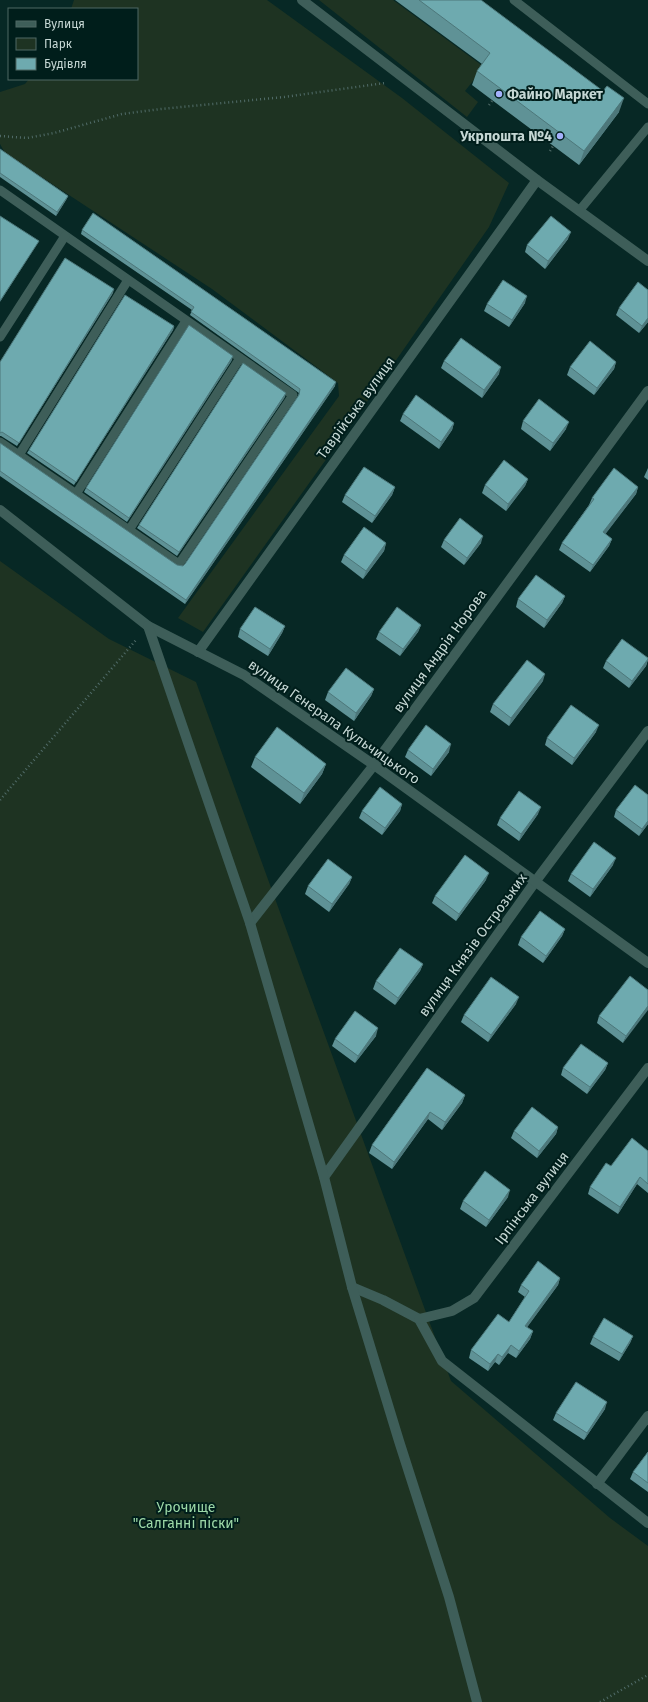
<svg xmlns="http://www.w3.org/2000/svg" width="648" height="1702" viewBox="0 0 648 1702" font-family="'Fira Sans',sans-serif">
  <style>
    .green { fill: #1e3322 }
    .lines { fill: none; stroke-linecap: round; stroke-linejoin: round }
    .path { stroke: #516c69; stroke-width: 2.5; stroke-dasharray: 1 3; stroke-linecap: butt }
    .service { stroke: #3e5e59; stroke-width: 9 }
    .minor { stroke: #3e5e59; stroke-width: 10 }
    .tertiary { stroke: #3e5e59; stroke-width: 10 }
    .wall { fill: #5f9296 }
    .shaded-wall { fill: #4d777a }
    .building { fill: #6eaaaf; stroke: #4d777a }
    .poi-dot { fill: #a5b1fc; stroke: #001e1b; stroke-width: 1.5 }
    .labels { text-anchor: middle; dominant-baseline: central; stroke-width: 4; stroke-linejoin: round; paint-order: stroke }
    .poi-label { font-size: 14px; font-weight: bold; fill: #c5d7d4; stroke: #001e1b; text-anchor: start }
    .street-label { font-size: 14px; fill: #c5d7d4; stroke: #001e1b }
    .park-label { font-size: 14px; fill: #9dd9a8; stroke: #001e1b }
  </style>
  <rect width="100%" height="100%" fill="#072825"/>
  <g class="green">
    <polygon points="74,0 267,0 402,98 509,183 489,227 362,409 203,632 178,618 339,396 338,383 212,289 5,153 0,144 0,92 25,84 29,79 137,79 137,9 71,9"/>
    <polygon points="319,0 393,0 484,67 465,91 478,102 467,117"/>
    <polygon points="0,561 109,639 196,682 451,1381 610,1518 648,1546 648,1702 0,1702"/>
  </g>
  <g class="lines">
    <g class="path">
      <polyline points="489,105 492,101"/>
      <polyline points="0,136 27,138 54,133 122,114 161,109 284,97 385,83"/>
      <polyline points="550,151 553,146"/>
      <polyline points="0,800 136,640"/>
      <polyline points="600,1702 648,1675"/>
    </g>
    <g class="service">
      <polyline points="514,0 648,104"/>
      <polyline points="0,190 293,395 179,564 0,442"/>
      <polyline points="579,211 648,127"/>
      <polyline points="0,337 65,236"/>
      <polyline points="19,455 128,280"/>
      <polyline points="76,494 186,321"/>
      <polyline points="129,530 240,358"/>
    </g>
    <g class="minor">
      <polyline points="302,0 537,180 648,261"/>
      <polyline points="198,652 537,180"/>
      <polyline points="250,923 374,765 648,391"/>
      <polyline points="324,1177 535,882 648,731"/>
      <polyline points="352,1287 383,1300 419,1319 442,1361 648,1523"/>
      <polyline points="419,1319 452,1311 474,1298 648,1068"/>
      <polyline points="597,1484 648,1416"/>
    </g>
    <g class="tertiary">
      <polyline points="0,510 148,626 244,675 374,765 648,963"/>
      <polyline points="148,626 250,923 324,1177 352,1287 399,1441 449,1597 477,1702"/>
    </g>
  </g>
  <g class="wall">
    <polygon points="395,0 481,0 619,112 579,165 472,85 477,71 482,64"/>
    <polygon points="0,149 68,196 66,200 56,216 0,177"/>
    <polygon points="82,230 335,386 185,604 0,476 0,443 177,565 183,566 185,564 298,396 299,393 190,315 192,310 81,234"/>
    <polygon points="568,239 545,269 525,252 527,245"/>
    <polygon points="113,293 17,446 1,436 0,436 0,362"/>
    <polygon points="525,303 509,327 484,311 487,304"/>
    <polygon points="619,308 648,322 639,333 616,315"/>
    <polygon points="174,326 173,330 74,485 27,453 29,450"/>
    <polygon points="232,360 127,522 84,492 86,488"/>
    <polygon points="444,361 499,374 482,398 441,368"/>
    <polygon points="616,362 614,369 594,395 567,375 570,367"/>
    <polygon points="285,397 177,556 137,528 139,525"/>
    <polygon points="403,414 454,423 452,430 439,449 400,421"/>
    <polygon points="523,421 566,429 550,451 521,429"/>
    <polygon points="648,468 648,480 644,477"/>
    <polygon points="528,479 525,486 506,511 482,493 485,485"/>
    <polygon points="395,487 392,495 372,523 342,502 345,495"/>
    <polygon points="638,487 636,494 605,534 612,539 609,546 590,572 559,550 562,543 589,505 592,498"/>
    <polygon points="444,540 481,543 464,565 441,547"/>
    <polygon points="386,543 384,551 363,579 341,562 344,555"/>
    <polygon points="565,596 562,603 544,628 516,607 518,599"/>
    <polygon points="421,625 418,632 400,656 376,639 379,632"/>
    <polygon points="285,626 282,633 268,656 238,637 240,629"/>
    <polygon points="648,658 648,660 646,666 629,688 603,668 606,661"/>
    <polygon points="543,681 509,726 490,712 493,704"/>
    <polygon points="374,689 371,696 354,721 325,700 328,692"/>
    <polygon points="596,732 572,765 545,745 547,738"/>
    <polygon points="408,750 449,752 431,776 405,757"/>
    <polygon points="255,757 326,764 322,774 300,804 251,767"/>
    <polygon points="402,804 400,811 382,835 359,818 362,811"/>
    <polygon points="616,810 648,824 639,836 614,817"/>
    <polygon points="538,814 519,841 497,825 500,818"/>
    <polygon points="613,865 590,897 568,881 571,874"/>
    <polygon points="352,877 349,884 329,912 305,894 308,886"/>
    <polygon points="486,880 456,921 432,903 435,896"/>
    <polygon points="565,929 562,936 543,963 518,945 521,937"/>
    <polygon points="423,964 420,971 395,1005 373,989 376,981"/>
    <polygon points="648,990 623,1043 597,1023 599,1016"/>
    <polygon points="516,1004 488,1042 461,1022 464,1015"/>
    <polygon points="376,1036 355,1063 332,1046 335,1039"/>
    <polygon points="608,1063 605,1070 587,1094 561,1075 563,1068"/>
    <polygon points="427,1068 465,1095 462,1103 442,1130 428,1119 392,1169 369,1153 372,1145"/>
    <polygon points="558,1127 556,1134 537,1158 511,1138 514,1131"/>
    <polygon points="648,1151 648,1193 637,1184 618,1214 588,1194 590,1187"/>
    <polygon points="508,1197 486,1227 460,1209 463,1201"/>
    <polygon points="560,1278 558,1285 527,1327 533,1331 530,1339 516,1358 508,1353 499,1365 495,1362 488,1371 469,1358 471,1350 509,1322 525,1297 518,1292 521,1285"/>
    <polygon points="633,1336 630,1343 619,1361 590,1344 593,1337"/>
    <polygon points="605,1409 584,1440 553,1420 556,1413"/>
    <polygon points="648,1452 648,1492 630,1479 633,1472"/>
  </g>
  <g class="shaded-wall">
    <polygon points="624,98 619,112 579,165 584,151"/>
    <polygon points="68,196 66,200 56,216 57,212"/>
    <polygon points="571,232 568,239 545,269 548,261"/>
    <polygon points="39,241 37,244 0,302 0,301"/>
    <polygon points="114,289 113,293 17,446 19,443"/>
    <polygon points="527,296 525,303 509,327 512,320"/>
    <polygon points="648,318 648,322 639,333 642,326"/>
    <polygon points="174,326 173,330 74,485 76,482"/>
    <polygon points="233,356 232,360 127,522 129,518"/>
    <polygon points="616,362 614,369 594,395 597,388"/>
    <polygon points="501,367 499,374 482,398 484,390"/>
    <polygon points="336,382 335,386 185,604 186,600"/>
    <polygon points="286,393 285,397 177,556 179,552"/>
    <polygon points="569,422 566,429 550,451 553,443"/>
    <polygon points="454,423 452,430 439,449 441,442"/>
    <polygon points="528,479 525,486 506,511 508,504"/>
    <polygon points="395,487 392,495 372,523 375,516"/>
    <polygon points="638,487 636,494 601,540 603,532"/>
    <polygon points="483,536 481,543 464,565 467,558"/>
    <polygon points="612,539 609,546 590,572 593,565"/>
    <polygon points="386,543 384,551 363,579 366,571"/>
    <polygon points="565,596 562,603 544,628 547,620"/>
    <polygon points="421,625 418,632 400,656 403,649"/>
    <polygon points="285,626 282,633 268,656 270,649"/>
    <polygon points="648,659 646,666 629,688 632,681"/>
    <polygon points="545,674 543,681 509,726 511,718"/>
    <polygon points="374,689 371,696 354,721 356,713"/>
    <polygon points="599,725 596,732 572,765 574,758"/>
    <polygon points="451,744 449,752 431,776 433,769"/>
    <polygon points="326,764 322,774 300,804 304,793"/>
    <polygon points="402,804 400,811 382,835 385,828"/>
    <polygon points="541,807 538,814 519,841 521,834"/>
    <polygon points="648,821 648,824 639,836 642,829"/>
    <polygon points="616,858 613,865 590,897 593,889"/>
    <polygon points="489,873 486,880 456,921 459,914"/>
    <polygon points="352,877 349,884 329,912 332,904"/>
    <polygon points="565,929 562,936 543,963 546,956"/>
    <polygon points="423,964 420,971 395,1005 398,998"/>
    <polygon points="519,997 516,1004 488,1042 491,1035"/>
    <polygon points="648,1006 648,1010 623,1043 626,1036"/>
    <polygon points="378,1028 376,1036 355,1063 358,1056"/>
    <polygon points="608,1063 605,1070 587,1094 590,1087"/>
    <polygon points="465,1095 462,1103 442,1130 445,1122"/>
    <polygon points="430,1112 428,1119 392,1169 394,1162"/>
    <polygon points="558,1127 556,1134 537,1158 539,1151"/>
    <polygon points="640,1177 637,1184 618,1214 620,1207"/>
    <polygon points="510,1190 508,1197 486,1227 489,1220"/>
    <polygon points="560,1278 558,1285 523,1333 525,1326"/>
    <polygon points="533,1331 530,1339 516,1358 519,1351"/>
    <polygon points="633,1336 630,1343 619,1361 622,1354"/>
    <polygon points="511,1345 508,1353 499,1365 502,1357"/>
    <polygon points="498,1354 495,1362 488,1371 490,1364"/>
    <polygon points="607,1402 605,1409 584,1440 587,1433"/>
  </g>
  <g class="building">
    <polygon points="419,0 481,0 603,91 607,86 624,98 584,151 477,71 490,53"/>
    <polygon points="0,149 68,196 57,212 0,173"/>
    <polygon points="93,213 336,382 186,600 0,471 0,443 177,565 183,566 185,564 299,395 300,389 191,312 194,307 82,230"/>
    <polygon points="0,216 39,241 0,301"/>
    <polygon points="551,216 571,232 548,261 527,245"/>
    <polygon points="65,258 114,289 19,443 2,432 0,433 0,362"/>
    <polygon points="503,280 527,296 512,320 487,304"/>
    <polygon points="638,282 648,290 648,318 642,326 619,308"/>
    <polygon points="125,295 174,326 76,482 29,450"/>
    <polygon points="189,325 233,356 129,518 86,488"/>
    <polygon points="461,338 501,367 484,390 444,361"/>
    <polygon points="590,341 616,362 597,388 570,367"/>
    <polygon points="243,363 286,393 179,552 139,525"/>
    <polygon points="416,395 454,423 441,442 403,414"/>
    <polygon points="539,399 569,422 553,443 523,421"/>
    <polygon points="504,460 528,479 508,504 485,485"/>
    <polygon points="364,467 395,487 375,516 345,495"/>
    <polygon points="614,468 638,487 603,532 612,539 593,565 562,543 594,499 592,498"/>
    <polygon points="460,518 483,536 467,558 444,540"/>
    <polygon points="364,527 386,543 366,571 344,555"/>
    <polygon points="536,575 565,596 547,620 518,599"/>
    <polygon points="255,607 285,626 270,649 240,629"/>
    <polygon points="397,607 421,625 403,649 379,632"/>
    <polygon points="622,639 648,658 648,659 632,681 606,661"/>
    <polygon points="527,660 545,674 511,718 493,704"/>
    <polygon points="346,668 374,689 356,713 328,692"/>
    <polygon points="571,705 599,725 574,758 547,738"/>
    <polygon points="426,725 451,744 433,769 408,750"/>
    <polygon points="277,727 326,764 304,793 255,757"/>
    <polygon points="635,785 648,795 648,821 642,829 616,810"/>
    <polygon points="380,787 402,804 385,828 362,811"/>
    <polygon points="519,791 541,807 521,834 500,818"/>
    <polygon points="594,842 616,858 593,889 571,874"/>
    <polygon points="465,855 489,873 459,914 435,896"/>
    <polygon points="328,859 352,877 332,904 308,886"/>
    <polygon points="540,911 565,929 546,956 521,937"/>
    <polygon points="400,948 423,964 398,998 376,981"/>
    <polygon points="630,976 648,990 648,1006 626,1036 599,1016"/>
    <polygon points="491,977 519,997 491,1035 464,1015"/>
    <polygon points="355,1011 378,1028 358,1056 335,1039"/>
    <polygon points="581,1044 608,1063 590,1087 563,1068"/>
    <polygon points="427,1068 465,1095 445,1122 430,1112 394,1162 372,1145"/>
    <polygon points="532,1107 558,1127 539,1151 514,1131"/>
    <polygon points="632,1138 648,1151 648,1184 640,1177 620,1207 590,1187 606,1163 611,1166"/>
    <polygon points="485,1171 510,1190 489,1220 463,1201"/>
    <polygon points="538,1261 560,1278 525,1326 533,1331 519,1351 511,1345 502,1357 498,1354 490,1364 471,1350 498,1314 509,1322 529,1291 521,1285"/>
    <polygon points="604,1318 633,1336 622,1354 593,1337"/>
    <polygon points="576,1382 607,1402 587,1433 556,1413"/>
    <polygon points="648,1452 648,1483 633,1472"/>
  </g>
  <g class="poi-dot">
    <circle cx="499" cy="94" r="4"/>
    <circle cx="560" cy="136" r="4"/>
  </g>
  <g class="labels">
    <g class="poi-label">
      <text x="507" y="94">Файно Маркет</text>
      <text x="552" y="136" text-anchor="end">Укрпошта №4</text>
    </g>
    <g class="street-label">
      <text transform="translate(356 408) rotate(-54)">Таврійська вулиця</text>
      <text transform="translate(440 651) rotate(-54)">вулиця Андрія Норова</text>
      <text transform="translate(334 722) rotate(35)">вулиця Генерала Кульчицького</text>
      <text transform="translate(473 945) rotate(-54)">вулиця Князів Острозьких</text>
      <text transform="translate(532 1198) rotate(-53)">Ірпінська вулиця</text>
    </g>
    <g class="park-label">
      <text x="186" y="1507">Урочище<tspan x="186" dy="16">"Салганні піски"</tspan></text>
    </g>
  </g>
  <rect x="8" y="8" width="130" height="72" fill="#001e1b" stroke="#4f6865"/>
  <rect x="16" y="21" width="20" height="6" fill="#3e5e59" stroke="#4f6865"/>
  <text x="44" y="28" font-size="12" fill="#c5d7d4">Вулиця</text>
  <rect x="16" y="38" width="20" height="12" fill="#1e3322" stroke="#4f6865"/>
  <text x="44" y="48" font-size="12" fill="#c5d7d4">Парк</text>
  <rect x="16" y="58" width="20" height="12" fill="#6eaaaf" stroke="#4f6865"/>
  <text x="44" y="68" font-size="12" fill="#c5d7d4">Будівля</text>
</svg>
